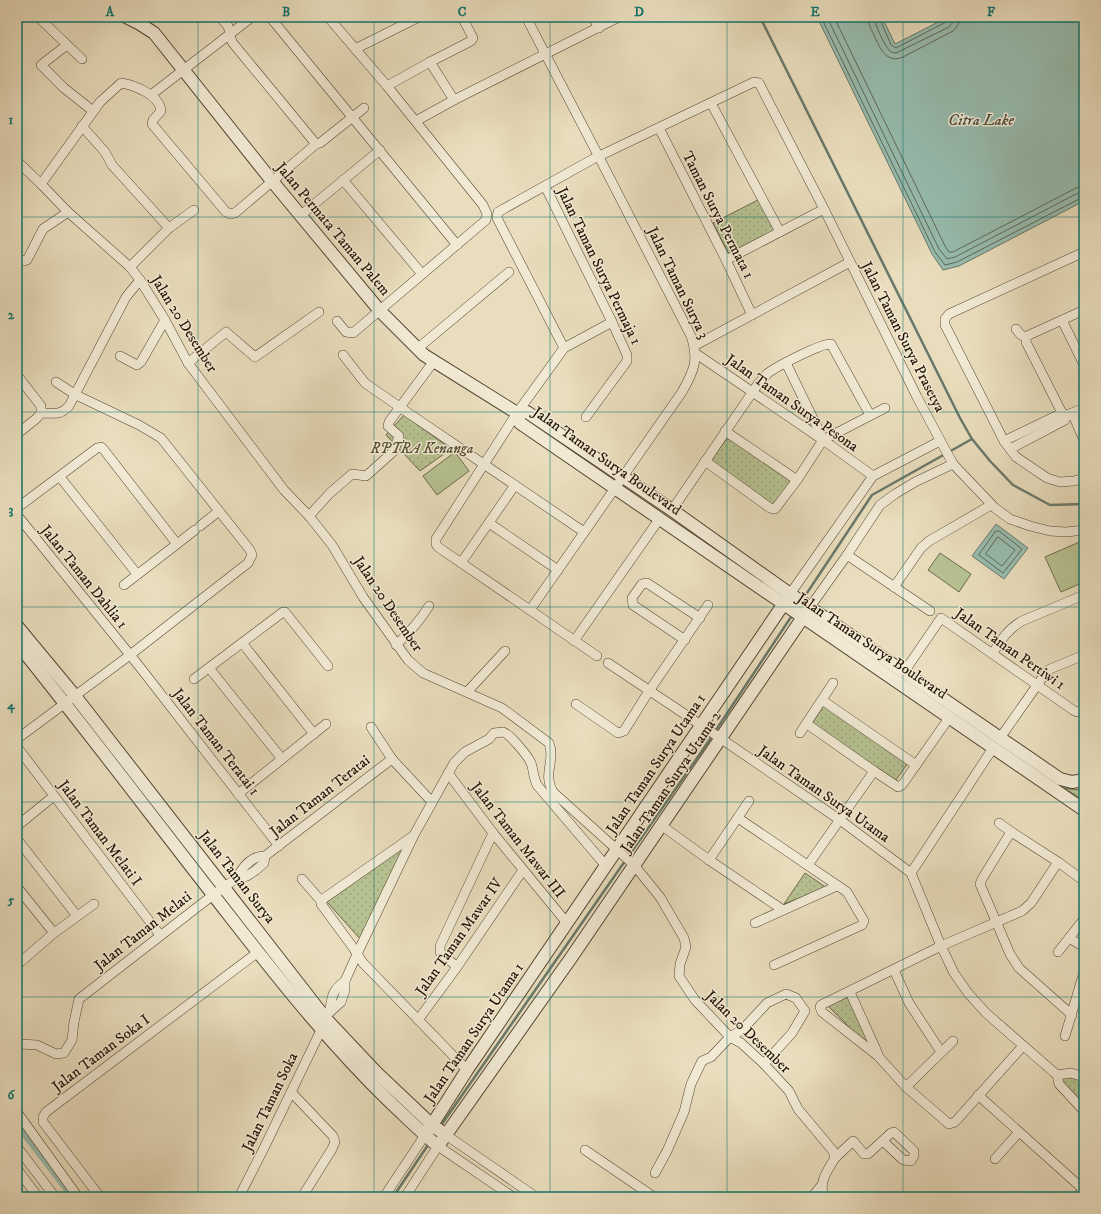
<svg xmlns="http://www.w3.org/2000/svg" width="1101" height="1214" viewBox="0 0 1101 1214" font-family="'IM FELL DW Pica',serif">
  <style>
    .grass { fill: url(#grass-dots); stroke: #6d6a4a }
    .pitch { fill: #b6c191; stroke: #6d6a4a }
    .water { fill: #97bcae; stroke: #69786a }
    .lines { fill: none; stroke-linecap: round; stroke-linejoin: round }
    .shore { stroke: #5e6859; stroke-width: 1 }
    .stream { stroke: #69786a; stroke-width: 2.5 }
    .canal { stroke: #97bcae; stroke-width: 8 }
    .minor-casing { stroke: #554632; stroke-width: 10 }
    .tertiary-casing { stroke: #554632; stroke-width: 14 }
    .minor { stroke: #f1e9d4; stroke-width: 9 }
    .tertiary { stroke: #f1e9d4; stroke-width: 12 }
    .grid { fill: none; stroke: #0f766e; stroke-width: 1; stroke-opacity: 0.55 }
    .labels { text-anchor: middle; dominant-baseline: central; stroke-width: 3; stroke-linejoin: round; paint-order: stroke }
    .street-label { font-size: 15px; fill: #241304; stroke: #f1e9d4 }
    .park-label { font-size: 15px; font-style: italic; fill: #575035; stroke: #f1e9d4 }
    .water-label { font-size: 16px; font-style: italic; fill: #4c4e40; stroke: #f1e9d4 }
    .neatline { fill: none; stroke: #0f766e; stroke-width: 1.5 }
    .grid-label { font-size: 13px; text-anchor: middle; font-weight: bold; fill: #0f766e }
  </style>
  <defs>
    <pattern id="grass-dots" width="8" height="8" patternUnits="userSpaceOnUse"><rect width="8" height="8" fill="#b6c191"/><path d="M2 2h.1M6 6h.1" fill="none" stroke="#9ca57b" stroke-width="1.8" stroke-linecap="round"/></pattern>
  </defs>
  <rect width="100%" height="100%" fill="#e9ddbd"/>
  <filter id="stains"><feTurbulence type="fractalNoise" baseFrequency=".005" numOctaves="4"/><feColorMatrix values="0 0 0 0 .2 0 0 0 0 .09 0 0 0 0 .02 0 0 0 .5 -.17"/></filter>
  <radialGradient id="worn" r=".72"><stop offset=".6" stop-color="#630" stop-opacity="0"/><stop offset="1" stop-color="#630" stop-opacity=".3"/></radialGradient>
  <g class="grass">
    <polygon points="760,199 776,232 730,256 713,223"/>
    <polygon points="404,415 451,449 420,471 386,435"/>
    <polygon points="729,436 792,482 774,507 710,461"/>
    <polygon points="824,705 908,763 896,780 811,725"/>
    <polygon points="1064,788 1079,790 1084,789 1084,801"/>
    <polygon points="408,845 362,941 327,902"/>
    <polygon points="805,873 827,888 784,904"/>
    <polygon points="850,996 891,1069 828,1006"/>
    <polygon points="1045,1067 1084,1081 1084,1109"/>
  </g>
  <g class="pitch">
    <polygon points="455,452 469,471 437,495 423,476"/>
    <polygon points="1084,540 1084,582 1061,592 1045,557"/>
    <polygon points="940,553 971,574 959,592 928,570"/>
  </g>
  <g class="water">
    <polygon points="817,17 882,17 895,44 948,17 1077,17 1084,31 1084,201 959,266 943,270 932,254"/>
    <polygon points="996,524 1028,548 1004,579 972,556"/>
  </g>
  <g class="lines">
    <g class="shore">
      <polyline points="821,17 935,252 945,265 957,262 1081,198 1084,197"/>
      <polyline points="827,17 939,249 947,259 955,257 1078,193 1084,192"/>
      <polyline points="834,17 945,246 949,252 953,252 1076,188 1084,186"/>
      <path d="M868 17C868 24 871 29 874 35 880 48 886 64 903 57L953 31 958 25 960 17"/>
      <path d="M874 17C874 23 885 47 890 51 892 53 893 52 896 53L949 27 953 22V17"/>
      <polyline points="879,17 891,45 896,48 946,22 948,17"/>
      <polygon points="996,531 999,531 1022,549 1003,573 979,555"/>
      <polygon points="998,537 1015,550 1002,566 986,554"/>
    </g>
    <g class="stream">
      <polyline points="760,17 960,418 972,439 990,461 1013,485 1050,505 1084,504"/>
      <polyline points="803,599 872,495 972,439"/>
      <polyline points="628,857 702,751 793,614"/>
      <polyline points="442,1124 625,861"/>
      <polyline points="393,1197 428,1145"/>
    </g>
    <polyline class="canal" points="17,1123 69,1191"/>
    <defs>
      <g id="minor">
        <polyline points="38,17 82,59"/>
        <polyline points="220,17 228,26 232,42 316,144"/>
        <polyline points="270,17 457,245"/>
        <polyline points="328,17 387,86 483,205 487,214 486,220 353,333 346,332 337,321"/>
        <path d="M526 17 599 157 691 336C699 360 694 371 682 392L530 610"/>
        <polyline points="593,17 599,28"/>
        <polyline points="67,45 41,65 64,88 93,111"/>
        <polyline points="355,49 419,17"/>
        <polyline points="430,62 454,100"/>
        <polyline points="387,86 430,62 471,41 473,38 462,17"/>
        <polyline points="151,95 252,17"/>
        <polyline points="711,103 780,232"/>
        <polyline points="416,121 454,100 619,17"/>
        <polyline points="82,126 105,152 112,165 169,228"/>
        <polyline points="659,128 726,260 752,315"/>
        <path d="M17 161 41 184 68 212 130 267 140 280 165 320 188 363 284 490 309 516 332 545 363 597 408 660 423 673 502 708 549 743C556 761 542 773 553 792L634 865 660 897 684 938 686 947 680 964 679 976 695 1000 730 1037 741 1043 764 1064 789 1091 798 1109 833 1151 835 1158C828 1170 818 1182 824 1197"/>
        <polyline points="343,180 422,274"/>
        <path d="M41 184 100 102 121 83C134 85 160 95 161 111L153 120 152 124 226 212 231 214 235 213 316 144 320 143 364 108"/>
        <polyline points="545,186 612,322 627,355 627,361 586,417"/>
        <polyline points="301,215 380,150"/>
        <polyline points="1084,252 949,314 945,319 945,325 1004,441 1016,457 1047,478 1060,482 1074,481 1084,478"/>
        <polyline points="17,258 24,261 27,260 43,229 68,212"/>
        <polyline points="726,260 824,209"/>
        <polyline points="130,267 169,228 194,210"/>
        <polyline points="1062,320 1084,365"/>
        <polyline points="1016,329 1021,335 1026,337"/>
        <polyline points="1026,337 1026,342 1062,413 1067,415 1084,408"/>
        <polyline points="1026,337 1029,335 1084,310"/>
        <polyline points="694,346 850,262"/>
        <polyline points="564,348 497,218 498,212 593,159 754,82 759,83 824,209 917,397 953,464 995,508 1010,519 1030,526 1050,531 1066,532 1084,530"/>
        <polyline points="417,349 509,272"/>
        <polyline points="695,353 823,440 873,476"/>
        <polyline points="343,355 365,383 401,408 584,532"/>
        <polyline points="120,356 137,365 141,362 165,320"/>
        <polyline points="188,363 226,332 255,357 319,312"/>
        <polyline points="786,363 823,439"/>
        <polyline points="17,375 41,406 41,413"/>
        <path d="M41 413C53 413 60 416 69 406L126 297 140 280"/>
        <polyline points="1072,413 1084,440"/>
        <polyline points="725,431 797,480"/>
        <polyline points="17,434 37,418 41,413"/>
        <polyline points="1004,441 1062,413"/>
        <polyline points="1010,449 1065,420 1067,415"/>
        <polyline points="705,461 770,508 775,509 797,480 823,440 885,408"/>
        <polyline points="60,477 137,574"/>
        <polyline points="17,508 97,448 101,447 104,450 177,544"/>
        <path d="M672 510 758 384C761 381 764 377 767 374 775 367 822 343 831 344L870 415"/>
        <polyline points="17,515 139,666 279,846"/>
        <polyline points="309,516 330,493 352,474 366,476 394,451 399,436 388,426 389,422 434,361"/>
        <polyline points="489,523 558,570"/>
        <polyline points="200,526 219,511"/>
        <polyline points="847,555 930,611"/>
        <polyline points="461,563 515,485"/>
        <polyline points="124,585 195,530"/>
        <polyline points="894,587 921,548 929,541 991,505"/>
        <polyline points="790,594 873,476 940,441"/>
        <polyline points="810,607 847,555 880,505 895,494 915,482 953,464"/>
        <polyline points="685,640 633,605 632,598 642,584 647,583 700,618"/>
        <polyline points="574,641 660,518"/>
        <polyline points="243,644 314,734"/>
        <path d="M396 645C409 633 420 621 429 606"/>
        <path d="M993 653C1001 640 1008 629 1022 621L1084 595"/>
        <polyline points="597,656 438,547 436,544 436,539 517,413 564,348 612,322"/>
        <polyline points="608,663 701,725 840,820 911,873 941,946 954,973 968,993 986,1013 1057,1075 1059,1084 1084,1111"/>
        <polyline points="210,669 282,759"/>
        <polyline points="904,672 941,618 1073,710 1077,712 1084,710"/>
        <polyline points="194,679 283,612 285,612 328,666"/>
        <polyline points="467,692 505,651"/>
        <polyline points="822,700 916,765"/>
        <polyline points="576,704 618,733 624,731 649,691 708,605"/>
        <polyline points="807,724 874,771 898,787 902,785 949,718"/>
        <polyline points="371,727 392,759 432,802"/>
        <polyline points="800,733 833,683"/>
        <polyline points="1000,738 1045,674 1050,669 1084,655"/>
        <polyline points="17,739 130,655 248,563 252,555 250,550 161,438 139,425 76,395 56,382"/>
        <polyline points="17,747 160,935"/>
        <polyline points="448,773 493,833 567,923"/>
        <polyline points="238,794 326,724"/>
        <polyline points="738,818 847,892 864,921 862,925 774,965"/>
        <polyline points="999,823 1013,833"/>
        <polyline points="661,825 709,860 783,910"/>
        <polyline points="17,826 54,796"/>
        <polyline points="413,836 323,899 321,904 352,946 363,963 467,1070"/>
        <polyline points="17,839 77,916"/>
        <polyline points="709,860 749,801"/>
        <polyline points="808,865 874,771"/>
        <polyline points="911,873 993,748"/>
        <path d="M237 878C243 866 252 856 265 856L392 759"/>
        <polyline points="302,879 322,902"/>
        <polyline points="17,887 54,933"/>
        <polyline points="755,923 837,886"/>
        <polyline points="1069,938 1084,947"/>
        <polyline points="1058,952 1084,919"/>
        <polyline points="17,965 54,933 94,904"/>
        <polyline points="457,967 440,952 440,946 493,833"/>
        <polyline points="894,970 909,1003 941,1052"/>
        <polyline points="850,992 878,1054"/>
        <path d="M330 1012 341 1002 345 990V981L357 954 414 835 454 763 465 752 489 739 494 733 503 732C510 734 528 756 531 763 534 771 533 777 537 785L606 866"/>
        <path d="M329 1013C333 997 330 992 345 981"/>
        <polyline points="1072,1015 1019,968 1010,954 980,884 982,879 1009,835 1013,833 1058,862 1084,881"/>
        <polyline points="418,1020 457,967 523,870"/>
        <polyline points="1065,1036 1084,972"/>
        <polyline points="1023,1046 955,1122 949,1124 906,1087 878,1056 822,1012 820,1007 821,1005 941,946 1022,911 1031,903 1058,862"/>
        <polyline points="17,1048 20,1044 37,1045 56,1054 64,1053 72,1040 74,1022 79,999 213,895 237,878 247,876 256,870 264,863 265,856"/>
        <polyline points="1057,1075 1071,1073 1084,1077"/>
        <polyline points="906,1087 953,1041"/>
        <polyline points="291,1092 333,1136 335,1142 332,1149 302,1197"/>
        <polyline points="978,1095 1084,1190"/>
        <polyline points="17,1112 78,1197"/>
        <polyline points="446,1135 536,1197"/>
        <polyline points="17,1147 55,1197"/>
        <polyline points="585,1150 654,1197"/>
        <polyline points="835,1158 853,1141 864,1154 868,1154 891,1133 894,1132 914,1151 914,1156 911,1161 904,1160 902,1159 883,1141"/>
        <polyline points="995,1159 1019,1132"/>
        <polyline points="17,1169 38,1197"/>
        <polyline points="655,1173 667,1151 684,1112 691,1084 702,1061 711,1057 730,1037 742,1030 767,1003 786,994 796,998 805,1011 792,1033 764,1064"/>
        <polyline points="100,1197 43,1122 43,1117 46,1112 258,952"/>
        <polyline points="239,1197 264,1148 324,1024"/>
        <polyline points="384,1197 425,1135"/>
        <polyline points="405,1197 438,1146 513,1197"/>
        <polyline points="812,1197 821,1186"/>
      </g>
      <g id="tertiary">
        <polyline points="126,17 140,24 154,33 272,181 380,311 424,355 517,413"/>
        <polyline points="517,413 520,423 1084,810"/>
        <polyline points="517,413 527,412 672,510 790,594 1060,779 1072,782 1084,780"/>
        <polyline points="17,626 75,696 326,1019 376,1072 432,1125 446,1135"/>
        <path d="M17 643C90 734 160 827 232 919 282 983 333 1047 392 1104 407 1118 422 1133 438 1146L571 958 810 607"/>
        <polyline points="428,1131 467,1070 787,599"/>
        <polyline points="1081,1197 1084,1188"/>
      </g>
    </defs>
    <use href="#minor" class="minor-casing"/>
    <use href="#tertiary" class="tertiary-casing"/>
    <use href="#minor" class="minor"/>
    <use href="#tertiary" class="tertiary"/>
  </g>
  <path class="grid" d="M198 17V1197M374 17V1197M550 17V1197M727 17V1197M903 17V1197M17 217H1084M17 412H1084M17 607H1084M17 802H1084M17 997H1084"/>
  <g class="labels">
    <g class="street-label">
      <text transform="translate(718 215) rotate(63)">Taman Surya Permata 1</text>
      <text transform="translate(333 229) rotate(50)">Jalan Permata Taman Palem</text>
      <text transform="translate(599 266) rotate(64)">Jalan Taman Surya Permaja 1</text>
      <text transform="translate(678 283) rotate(64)">Jalan Taman Surya 3</text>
      <text transform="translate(184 324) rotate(58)">Jalan 20 Desember</text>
      <text transform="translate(903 337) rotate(63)">Jalan Taman Surya Prasetya</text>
      <text transform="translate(792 403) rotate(35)">Jalan Taman Surya Pesona</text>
      <text transform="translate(607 461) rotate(35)">Jalan Taman Surya Boulevard</text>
      <text transform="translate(84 577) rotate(51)">Jalan Taman Dahlia 1</text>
      <text transform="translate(388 604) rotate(56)">Jalan 20 Desember</text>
      <text transform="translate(872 646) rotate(34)">Jalan Taman Surya Boulevard</text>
      <text transform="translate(1010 649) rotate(35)">Jalan Taman Pertiwi 1</text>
      <text transform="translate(216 742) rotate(52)">Jalan Taman Teratai 1</text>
      <text transform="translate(656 764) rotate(-56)">Jalan Taman Surya Utama 1</text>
      <text transform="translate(671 782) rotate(-56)">Jalan Taman Surya Utama 2</text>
      <text transform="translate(824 794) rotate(35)">Jalan Taman Surya Utama</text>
      <text transform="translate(320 796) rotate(-38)">Jalan Taman Teratai</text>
      <text transform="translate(100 833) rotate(53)">Jalan Taman Melati I</text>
      <text transform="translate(518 840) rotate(52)">Jalan Taman Mawar III</text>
      <text transform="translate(237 877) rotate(52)">Jalan Taman Surya</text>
      <text transform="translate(143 931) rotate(-38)">Jalan Taman Melati</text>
      <text transform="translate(459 937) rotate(-55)">Jalan Taman Mawar IV</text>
      <text transform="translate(748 1032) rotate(44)">Jalan 20 Desember</text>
      <text transform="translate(474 1033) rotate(-56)">Jalan Taman Surya Utama 1</text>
      <text transform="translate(101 1053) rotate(-37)">Jalan Taman Soka I</text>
      <text transform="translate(270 1102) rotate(-64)">Jalan Taman Soka</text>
    </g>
    <g class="park-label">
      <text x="422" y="448">RPTRA Kenanga</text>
    </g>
    <g class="water-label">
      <text x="981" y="120">Citra Lake</text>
    </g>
  </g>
  <rect width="1101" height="1214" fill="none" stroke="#e9ddbd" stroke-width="44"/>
  <rect x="22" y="22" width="1057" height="1170" class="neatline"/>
  <g class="grid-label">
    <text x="110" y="16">A</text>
    <text x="286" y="16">B</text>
    <text x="462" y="16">C</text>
    <text x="639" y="16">D</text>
    <text x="815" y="16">E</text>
    <text x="991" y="16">F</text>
    <text x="11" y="124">1</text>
    <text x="11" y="319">2</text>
    <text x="11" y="514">3</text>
    <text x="11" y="709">4</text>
    <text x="11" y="904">5</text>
    <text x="11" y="1099">6</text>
  </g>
  <rect width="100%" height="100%" filter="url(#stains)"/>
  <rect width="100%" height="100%" fill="url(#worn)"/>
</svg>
